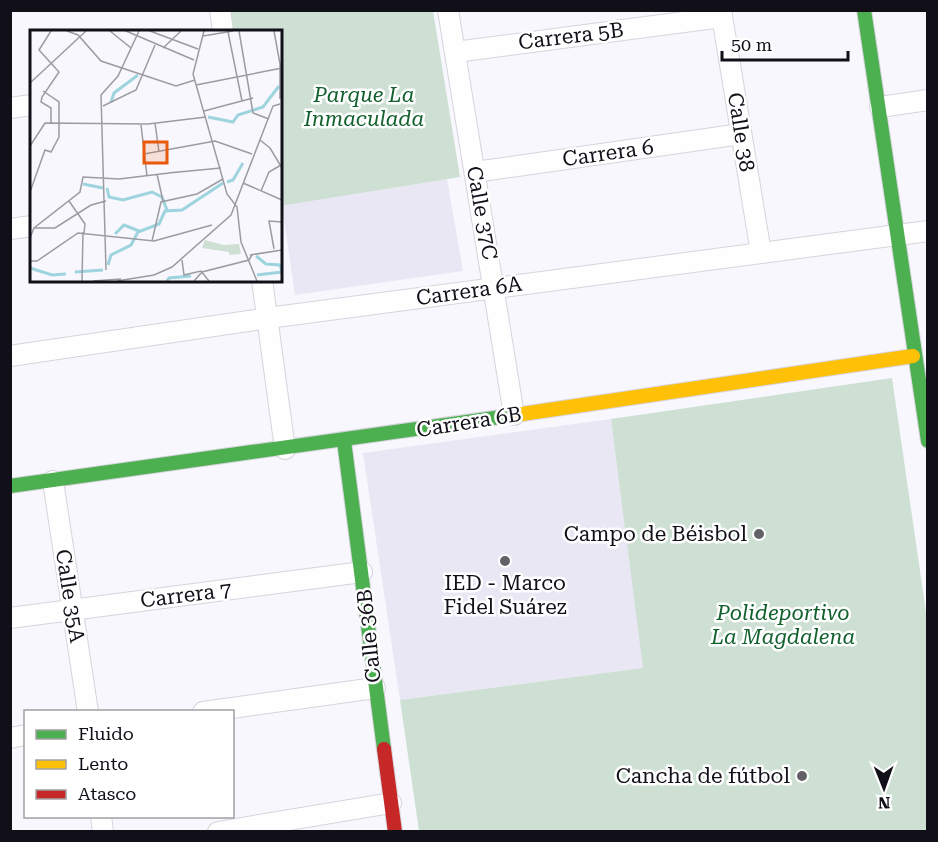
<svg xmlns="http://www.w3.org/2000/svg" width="938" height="842" viewBox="0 0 938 842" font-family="'Roboto Serif',serif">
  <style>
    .built { fill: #e9e7f4 }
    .green { fill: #cde0d3 }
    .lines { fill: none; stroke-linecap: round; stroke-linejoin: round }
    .street-casing { stroke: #d6d4dc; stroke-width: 22 }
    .fast-casing { stroke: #d6d4dc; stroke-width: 16 }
    .slow-casing { stroke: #d6d4dc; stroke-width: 16 }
    .jam-casing { stroke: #d6d4dc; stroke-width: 16 }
    .street { stroke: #fefeff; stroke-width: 20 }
    .fast { stroke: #4caf50; stroke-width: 14 }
    .slow { stroke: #ffc107; stroke-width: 14 }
    .jam { stroke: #c62828; stroke-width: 14 }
    .poi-dot { fill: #626168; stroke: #fff; stroke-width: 2 }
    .labels { text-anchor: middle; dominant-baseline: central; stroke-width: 5; stroke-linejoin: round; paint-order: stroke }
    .street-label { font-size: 21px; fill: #111018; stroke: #fff }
    .park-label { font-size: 21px; font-style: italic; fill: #12602e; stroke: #fff }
    .poi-label { font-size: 21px; fill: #111018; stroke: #fff; text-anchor: end }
    .inset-river { fill: none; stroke: #9ed4de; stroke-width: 3 }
    .inset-road { fill: none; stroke: #9c9ba1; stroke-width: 1.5 }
    .view { fill: #e8590c; fill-opacity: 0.15; stroke: #e8590c; stroke-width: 3 }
    .inset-edge { fill: none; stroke: #111018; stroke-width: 3 }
  </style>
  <rect width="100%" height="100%" fill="#f8f7fd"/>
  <g class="built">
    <polygon points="447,179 463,271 295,295 282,206"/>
    <polygon points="611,419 644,668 400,700 363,453"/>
  </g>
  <g class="green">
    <polygon points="229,11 433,11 460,177 281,206 280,32 232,31"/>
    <polygon points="892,378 927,619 927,831 419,831 400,700 643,668 611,419"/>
  </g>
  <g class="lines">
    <defs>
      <g id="street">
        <polyline points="220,10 223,32"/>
        <polyline points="448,10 514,415"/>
        <polyline points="721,10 761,253"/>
        <polyline points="455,52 722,17"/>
        <polyline points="880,107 928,100"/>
        <polyline points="10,108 32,105"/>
        <polyline points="475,172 741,134"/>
        <polyline points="10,229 32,226"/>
        <polyline points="262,280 285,449"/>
        <polyline points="10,356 268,318 928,231"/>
        <polyline points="53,481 88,712"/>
        <polyline points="10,618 362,572"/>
        <polyline points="203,712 375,688"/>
        <polyline points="10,738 26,735"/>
        <polyline points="101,816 103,832"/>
        <polyline points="218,832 391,803"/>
      </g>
      <g id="fast">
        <polyline points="864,10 928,441"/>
        <polyline points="344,441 384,749"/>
        <polyline points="10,486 515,415"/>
      </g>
      <polyline id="slow" points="515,415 913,356"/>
      <polyline id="jam" points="384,749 395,832"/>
    </defs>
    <use href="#street" class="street-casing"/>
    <use href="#fast" class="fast-casing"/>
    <use href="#slow" class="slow-casing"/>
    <use href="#jam" class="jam-casing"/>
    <use href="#street" class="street"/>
    <use href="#fast" class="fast"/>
    <use href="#slow" class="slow"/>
    <use href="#jam" class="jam"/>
  </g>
  <g class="poi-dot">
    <circle cx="759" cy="534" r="6"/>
    <circle cx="505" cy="561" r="6"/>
    <circle cx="802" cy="776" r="6"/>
  </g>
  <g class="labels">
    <g class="street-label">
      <text transform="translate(571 36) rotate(-7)">Carrera 5B</text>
      <text transform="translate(741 132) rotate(81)">Calle 38</text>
      <text transform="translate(608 153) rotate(-8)">Carrera 6</text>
      <text transform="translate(482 213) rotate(80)">Calle 37C</text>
      <text transform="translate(469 291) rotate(-8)">Carrera 6A</text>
      <text transform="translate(469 422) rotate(-9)">Carrera 6B</text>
      <text transform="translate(186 595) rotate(-7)">Carrera 7</text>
      <text transform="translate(70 596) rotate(81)">Calle 35A</text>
      <text transform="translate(369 636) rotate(-96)">Calle 36B</text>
    </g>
    <g class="park-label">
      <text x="364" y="95">Parque La<tspan x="364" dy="24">Inmaculada</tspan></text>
      <text x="783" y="613">Polideportivo<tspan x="783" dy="24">La Magdalena</tspan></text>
    </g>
    <g class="poi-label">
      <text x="747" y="534">Campo de Béisbol</text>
      <text x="505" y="583" text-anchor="middle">IED - Marco<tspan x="505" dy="24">Fidel Suárez</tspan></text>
      <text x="790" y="776">Cancha de fútbol</text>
    </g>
  </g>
  <g transform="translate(30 30)">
    <rect width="252" height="252" fill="#f8f7fd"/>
    <path d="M175 210 194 215 209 214 211 224 199 225V222L172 218Z" fill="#cde0d3"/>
    <path class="inset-river" d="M81 72 84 63 108 45M178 87 203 92 208 85 233 77 249 56M197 152 203 150 213 133M53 154 73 158M77 158 79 167 93 170 122 162 132 167 137 180M85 204 94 195 109 201M226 226 236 234 250 235 252 241M78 235 81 225 101 215 108 202 129 194 135 181 152 180 193 153M0 238 22 245 36 244M45 242 73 240M227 245 252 242M137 251 139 248 161 246"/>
    <path class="inset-road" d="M21 1 9 20 29 42 12 67 11 72 21 78V94M37 1 48 5 71 31 146 56 165 50M80 1 101 18M96 1 164 30M120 1 168 19M174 1 163 44 197 164 207 177 211 212 227 251M209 1 223 83 239 89M244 1 250 34V69M198 2 212 71M173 6 203 1M133 18 151 1M0 53 56 1M166 55 252 38M73 76 106 60 125 15M174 81 223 68M125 93 129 122M111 95 117 146M230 110 240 118 252 138M0 116 15 93 118 94 176 87M114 124 185 111 222 124M138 143 191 138M127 144 133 171M213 153 252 170M231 161 239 142 251 135M0 162 15 120 21 122 29 107V72L13 61M39 171 55 194 54 203M4 198H25L61 175 76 171M0 208 4 198 50 162 53 147 89 149 139 143M122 211 131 172 167 164 193 149M244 219 239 191 252 192M220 225 252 220M152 230 154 245 171 241 179 251M0 231H7L48 203 124 211 182 195M76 240 71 65 88 46 109 1M52 251 53 202M63 251 91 249M87 251 124 245 142 237 201 185 243 76 250 74M164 251 172 242 219 230 222 225"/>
    <path class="view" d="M114 112H137V133H114Z"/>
    <rect width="252" height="252" class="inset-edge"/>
  </g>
  <rect width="938" height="842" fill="none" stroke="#111018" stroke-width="24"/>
  <rect x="24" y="710" width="210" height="108" fill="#ffffff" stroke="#a09fa3" stroke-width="1.5"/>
  <rect x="36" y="730" width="30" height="9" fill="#4caf50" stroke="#a09fa3" stroke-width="1.5"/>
  <text x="78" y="740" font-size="18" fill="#111018">Fluido</text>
  <rect x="36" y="760" width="30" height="9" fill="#ffc107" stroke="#a09fa3" stroke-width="1.5"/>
  <text x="78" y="770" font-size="18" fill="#111018">Lento</text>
  <rect x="36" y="790" width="30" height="9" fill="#c62828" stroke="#a09fa3" stroke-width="1.5"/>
  <text x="78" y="800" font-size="18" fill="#111018">Atasco</text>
  <g transform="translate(884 788) rotate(179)" stroke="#ffffff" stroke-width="4.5" paint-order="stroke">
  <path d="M0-4.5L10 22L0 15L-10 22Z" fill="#111018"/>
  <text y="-9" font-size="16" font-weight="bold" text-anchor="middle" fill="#111018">N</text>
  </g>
  <path d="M722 51v9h126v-9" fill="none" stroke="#111018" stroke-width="3"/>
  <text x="731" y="51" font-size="18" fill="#111018" stroke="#ffffff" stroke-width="4.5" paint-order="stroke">50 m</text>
</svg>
